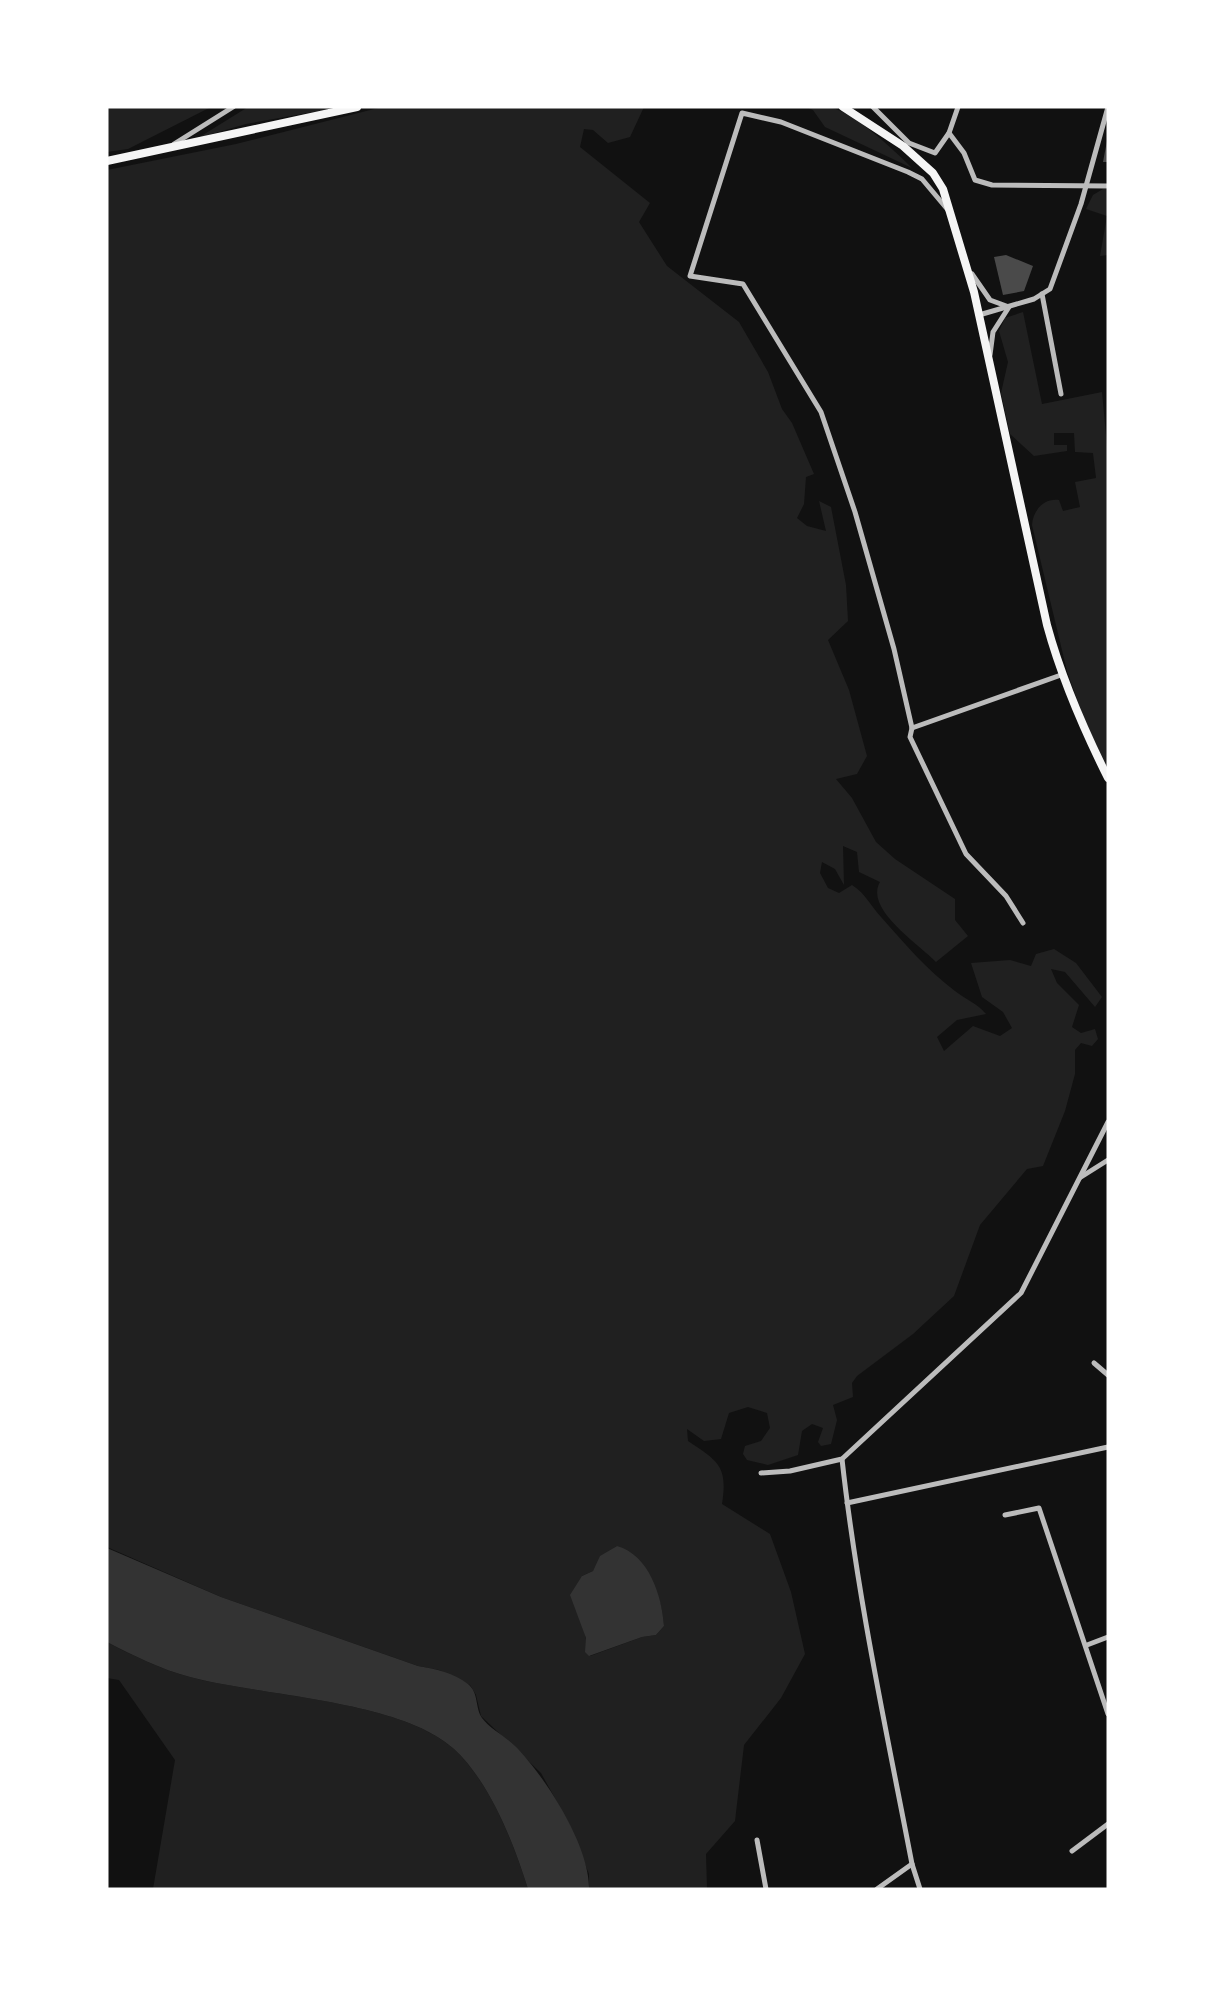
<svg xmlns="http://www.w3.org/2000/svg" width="1215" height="1996" viewBox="0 0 1215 1996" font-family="Ubuntu,sans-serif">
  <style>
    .green { fill: #202020; fill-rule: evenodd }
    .water { fill: #333 }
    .building { fill: #4a4a4a }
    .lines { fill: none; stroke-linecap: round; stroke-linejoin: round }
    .minor { stroke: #bcbcbc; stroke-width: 5 }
    .primary { stroke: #f5f5f5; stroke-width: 8 }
  </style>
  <rect width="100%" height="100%" fill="#111"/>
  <g class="green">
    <polygon points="107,107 211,107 128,149 107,152"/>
    <polygon points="248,107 342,107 246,124 198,138"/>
    <path d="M382 107H644L630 137 608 143 593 130 584 129 580 147 650 203 639 222 667 266 739 322 768 372 782 409 792 423 814 474 806 477 804 504 797 518 807 526 826 531 819 501 831 507 846 585 848 621 828 640 849 690 867 756 857 774 836 779 852 798 876 842 895 859 955 899V920L968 936 936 962C919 944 864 909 880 882L859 872 857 852 843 846 844 885 835 869 822 862 820 873 828 888 839 893 852 885C866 894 870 905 881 917 904 943 927 970 955 991 966 1000 977 1003 986 1014L957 1020 937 1037 944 1051 973 1026 1000 1036 1012 1028 1003 1012 982 997 971 963 1010 960 1031 966 1036 954 1054 949 1076 963 1102 997 1095 1007 1065 972 1051 969 1057 983 1079 1005 1072 1027 1081 1033 1095 1029 1098 1039 1092 1046 1081 1043 1075 1050V1074L1065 1111 1043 1166 1027 1169 980 1225 954 1296 913 1334 857 1376 852 1383 853 1397 833 1405 837 1420 831 1444 821 1446 818 1442 823 1428 812 1424 802 1431 798 1455 768 1465 747 1460 743 1454 745 1446 761 1441 770 1428 767 1413 748 1407 729 1413 721 1439 704 1441 687 1429 688 1441C718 1461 728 1466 722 1504L770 1534 791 1592 805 1654 781 1698 744 1745 735 1821 706 1854 707 1889H589V1874L568 1822 541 1773 481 1716 476 1695 470 1685 439 1670 418 1666 221 1597 107 1547V170L236 144ZM617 1546C645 1573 661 1585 664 1626L656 1635 642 1637 590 1656 584 1630 582 1576 593 1571 601 1556Z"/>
    <path d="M806 107C813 107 821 106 828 107 852 110 895 151 912 168L825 127 813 110Z"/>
    <polygon points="1103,189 1108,189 1108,255 1100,256 1107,216 1086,209 1093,195"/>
    <path d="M1023 312 1042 404 1102 392 1108 456V769L1084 719 1067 671 1032 525C1033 510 1044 498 1059 500L1063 511 1080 507 1075 482 1096 478 1093 453 1075 452 1074 433H1054V445H1067V451L1034 456 1010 434 1001 393 1008 362 999 331 1005 318Z"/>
    <path d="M107 1642C134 1656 160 1669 190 1677 261 1696 401 1700 454 1749 490 1782 514 1844 528 1889H153L175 1760 119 1680 107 1678Z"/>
  </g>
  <g class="water">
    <path d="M617 1546C649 1555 662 1596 664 1626L656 1635 642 1637 589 1656 585 1652 586 1638 570 1595 582 1576 593 1571 600 1556Z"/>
    <path d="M107 1548 221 1597 418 1666C436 1669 454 1673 468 1684 479 1693 475 1708 482 1718 490 1729 505 1736 515 1746 545 1776 590 1846 589 1889H528C514 1844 490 1782 454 1749 401 1700 261 1696 190 1677 160 1669 134 1656 107 1642Z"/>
  </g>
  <g class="building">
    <polygon points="1107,141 1108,142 1108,162 1103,162"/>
    <polygon points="1006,255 1033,266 1024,291 1003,295 994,257"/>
  </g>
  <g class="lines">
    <g class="minor">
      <polyline points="873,107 909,143 935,153 949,133 964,153 975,180 992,185 1108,186"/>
      <polyline points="949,133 958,107"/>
      <polyline points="174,144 233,107"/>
      <polyline points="948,210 922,179 908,172 781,122 742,113 690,276 743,284 821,412 855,512 894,649 912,728 910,737 966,854 1006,896 1023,923"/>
      <polyline points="972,274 990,300 1009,307 993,332 990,355"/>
      <polyline points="1042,294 1061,394"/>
      <polyline points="979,315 1034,299 1050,289 1081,204 1108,107"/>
      <polyline points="912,728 1061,675"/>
      <polyline points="1081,1177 1108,1160"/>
      <polyline points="1094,1363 1108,1375"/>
      <path d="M842 1459C857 1595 886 1729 912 1864L920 1889"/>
      <polyline points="761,1473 790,1471 842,1459 1021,1293 1108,1122"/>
      <polyline points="847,1503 1108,1447"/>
      <polyline points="1005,1515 1039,1508 1108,1714"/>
      <polyline points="1087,1645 1108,1637"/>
      <polyline points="757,1840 766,1889"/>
      <polyline points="1072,1851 1108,1824"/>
      <polyline points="877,1889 912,1864"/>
    </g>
    <g class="primary">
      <path d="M843 107 903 146 933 173 943 189 974 292 1047 625C1062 680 1083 728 1108 778"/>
      <polyline points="107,161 357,107"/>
    </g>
  </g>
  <rect width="1215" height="1996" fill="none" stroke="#ffffff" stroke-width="217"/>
</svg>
